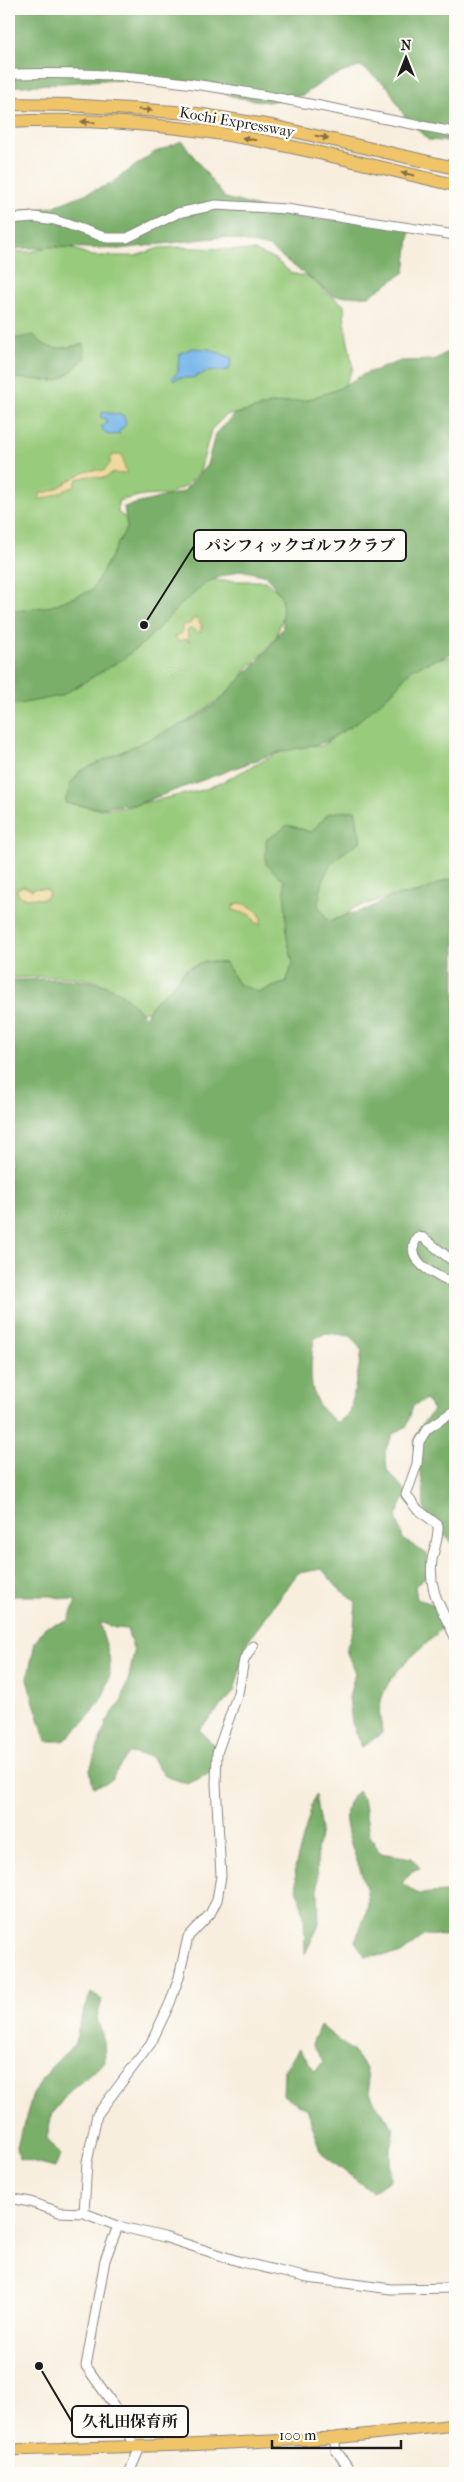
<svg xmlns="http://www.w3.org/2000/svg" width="464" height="2482" viewBox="0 0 464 2482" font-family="'IM FELL French Canon','Noto Serif JP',serif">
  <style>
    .green { fill: #99cb7b; stroke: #5a744c }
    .forest { fill: #7aaf6b; stroke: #4b6644; fill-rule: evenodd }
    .sand { fill: #eeda9e; stroke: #857b5d }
    .water { fill: #74b5e9; stroke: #486882 }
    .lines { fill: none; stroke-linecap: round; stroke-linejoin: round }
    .minor-casing { stroke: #8a857d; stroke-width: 11 }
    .major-casing { stroke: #8a857d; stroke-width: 13 }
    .highway-casing { stroke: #8a857d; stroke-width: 14 }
    .minor { stroke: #fff; stroke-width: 9 }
    .major { stroke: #f0c469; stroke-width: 11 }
    .highway { stroke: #f0c469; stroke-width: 12 }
    .oneway { fill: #867042 }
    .labels { text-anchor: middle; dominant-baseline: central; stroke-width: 5; stroke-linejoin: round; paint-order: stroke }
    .street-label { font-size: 15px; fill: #1c1c1c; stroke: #fdfcf7 }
    .leader { fill: none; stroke: #1c1c1c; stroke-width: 2 }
    .callout-dot { fill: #1c1c1c; stroke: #fdfcf7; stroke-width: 2 }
    .callout { fill: #fdfcf7; stroke: #1c1c1c; stroke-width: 2 }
    .callout-label { font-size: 16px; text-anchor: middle; font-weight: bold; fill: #1c1c1c }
  </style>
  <rect width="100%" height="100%" fill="#fdfcf7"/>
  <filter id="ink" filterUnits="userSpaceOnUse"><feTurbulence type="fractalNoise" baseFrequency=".02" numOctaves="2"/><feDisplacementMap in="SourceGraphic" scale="10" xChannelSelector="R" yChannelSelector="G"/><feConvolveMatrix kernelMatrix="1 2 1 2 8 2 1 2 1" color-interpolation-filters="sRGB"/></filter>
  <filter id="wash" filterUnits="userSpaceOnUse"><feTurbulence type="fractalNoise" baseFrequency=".0096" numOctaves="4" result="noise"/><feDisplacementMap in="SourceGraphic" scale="20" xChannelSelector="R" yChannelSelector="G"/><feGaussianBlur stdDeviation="1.12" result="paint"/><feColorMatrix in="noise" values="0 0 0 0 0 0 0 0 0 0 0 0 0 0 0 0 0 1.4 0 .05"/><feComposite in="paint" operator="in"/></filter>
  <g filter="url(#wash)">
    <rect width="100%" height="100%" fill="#f8eede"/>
    <path class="green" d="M51 246 72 248 92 256H135L159 248 180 247 255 251 275 259 291 273 312 278 326 293 344 305 345 326 353 368 344 387 305 401 226 415 211 430 200 471 186 486 167 495 139 496 118 501V513L203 565 218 581H265L282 595 283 615 277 635 265 652 249 666 237 684 221 698 169 734 147 740 110 758 79 785 78 805 99 809 120 808 203 790 224 781 280 752 300 745 322 746 347 727 408 667 428 660 455 656V878L433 891 392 896 354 908 334 925 297 975 279 985 259 992 240 987 209 964 188 967 182 973 161 1008 141 1012C130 1005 121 995 110 988 87 972 36 977 9 978V251L30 252Z"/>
    <g class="forest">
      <polygon points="9,9 455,9 455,142 428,140 405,117 388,87 361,66 330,77 303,95 268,102 234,97 204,85 170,86 139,81 105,80 9,87"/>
      <polygon points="182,141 225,198 307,220 383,220 410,230 405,272 369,296 333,296 269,247 223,237 119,249 58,247 9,249 9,212 52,207 110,184 153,153"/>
      <path d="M34 335C50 354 61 348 83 344L85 357 72 371 58 381 9 378V340Z"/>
      <polygon points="455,347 455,652 412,669 390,694 355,724 323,743 276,753 138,804 96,808 65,803 70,785 80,771 193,719 219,701 268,650 283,628 282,598 267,576 241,570 209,581 178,607 147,640 123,659 61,696 9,706 9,612 51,606 92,590 127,527 124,507 183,492 207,465 215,435 234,415 271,404 306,400 338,389 364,374 401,361 434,360"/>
      <path d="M355 810 361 841C328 863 325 865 318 905L329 922 349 914 368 909 386 899 420 892 446 880 455 879V1545C443 1534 429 1524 424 1507 422 1500 425 1491 423 1484 414 1446 406 1443 433 1410L426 1399 413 1406 407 1426 393 1434 385 1451 387 1470 407 1493 396 1516 403 1539 427 1554 428 1574 415 1586 417 1599 433 1604 450 1617C429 1650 387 1665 380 1706 378 1714 382 1725 382 1733L362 1747 352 1723 349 1698 355 1673 346 1650 354 1627 356 1602 338 1588 322 1569 298 1573 247 1642 234 1692 199 1730 217 1748 212 1772 188 1784 165 1776 150 1756 129 1753 109 1782 93 1787 90 1769 107 1721 122 1700 129 1677 134 1652 127 1629 115 1628 100 1622C101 1634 107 1644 109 1656 115 1693 89 1719 63 1741H46L27 1680 35 1643 45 1627 68 1621 76 1601 51 1596H9V980C44 980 93 973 123 995 131 1001 138 1010 145 1017L154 1002 174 985 186 970 205 961 226 963 238 984 260 992 286 982 293 963 287 939 284 881 266 864V840L288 825 311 832 329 813ZM326 1333 351 1336 362 1351 350 1413 337 1423C331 1417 321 1410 317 1402 308 1383 311 1359 314 1339Z"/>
      <path d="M358 1791 363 1799 369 1834 380 1853 412 1858 420 1868 412 1871 402 1883 418 1894 446 1892 455 1883V1947L450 1936 425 1935 401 1954 365 1956 355 1941C360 1929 368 1913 368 1900 367 1874 337 1828 348 1803 350 1799 355 1794 358 1791Z"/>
      <polygon points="315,1794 321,1830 317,1851 319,1925 305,1954 304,1915 297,1888 295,1868"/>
      <polygon points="91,1993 102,2000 97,2018 104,2041 105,2062 70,2091 52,2113 47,2138 60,2154 55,2168 19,2159 17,2146 33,2094 52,2066 76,2042 79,2024"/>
      <polygon points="320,2025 352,2051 366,2068 370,2093 377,2107 394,2128 390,2150 390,2180 372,2192 322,2154 307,2109 283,2095 284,2070 299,2049 315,2071 323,2061 312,2044"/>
    </g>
    <g class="sand">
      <path d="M113 455H122L126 473 118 474 114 472 104 478 89 476 77 479 74 487C65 489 48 500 39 499L41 492C61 495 79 464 104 471L110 464V459Z"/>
      <polygon points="196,618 201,624 201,629 199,633 191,628 187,631 189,642 186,639 178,641 175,637 182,633 182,625 190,624 192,620"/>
      <polygon points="23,886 33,890 35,888 45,889 49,892 48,896 43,899 21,897 17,892 17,889"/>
      <path d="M240 903C251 906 263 911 261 924L256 923 251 915 233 910 234 905Z"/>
    </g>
    <g class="water">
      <polygon points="192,348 209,349 232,358 229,370 206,372 193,378 176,378 175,381 172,378 178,372 179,354"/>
      <path d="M103 412C110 414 117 413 124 416L126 425 120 430 119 434 109 435 103 431 102 426 107 422 106 419 100 417Z"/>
    </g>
  </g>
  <g filter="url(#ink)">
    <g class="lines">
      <defs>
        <g id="minor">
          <path d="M9 74C50 73 92 73 134 77 242 87 348 113 455 132"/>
          <polyline points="9,219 34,217 55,220 107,238 127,238 178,213 216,205 286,209 455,235"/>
          <path d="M455 1263 424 1238 417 1237C402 1262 438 1276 455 1285"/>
          <path d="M455 1410 427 1429 419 1442 417 1464 406 1495 416 1508 438 1525C439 1538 434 1548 432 1560 428 1592 442 1609 455 1637"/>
          <polyline points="9,2198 30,2202 59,2212 84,2213 118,2226 164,2237 241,2262 308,2278 391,2289 455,2288"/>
          <polyline points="84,2213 87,2162 97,2115 151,2043 170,2003 179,1977 188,1937 210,1914 217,1900 221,1876 216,1784 217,1753 238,1693 244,1660 253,1646"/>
          <polyline points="118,2226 105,2260 86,2366 119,2413 138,2452 129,2473"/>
          <polyline points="334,2438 336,2450 352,2473"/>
        </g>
        <polyline id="major" points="9,2450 185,2445 334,2438 455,2425"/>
        <g id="highway">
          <polyline points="9,104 68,105 190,113 272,126 455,168"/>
          <path d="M9 122C68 119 129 122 187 129 278 140 367 165 455 185"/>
        </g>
      </defs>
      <use href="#minor" class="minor-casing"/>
      <use href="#major" class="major-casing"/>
      <use href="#highway" class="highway-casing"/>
      <use href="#minor" class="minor"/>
      <use href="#major" class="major"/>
      <use href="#highway" class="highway"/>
    </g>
    <defs><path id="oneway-solid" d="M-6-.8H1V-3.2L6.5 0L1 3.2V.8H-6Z" transform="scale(1.25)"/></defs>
    <g class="oneway">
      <use href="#oneway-solid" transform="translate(145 110) rotate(4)"/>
      <use href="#oneway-solid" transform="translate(88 122) rotate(-177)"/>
      <use href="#oneway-solid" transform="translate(322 137) rotate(12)"/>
      <use href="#oneway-solid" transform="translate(249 139) rotate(-170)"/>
      <use href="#oneway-solid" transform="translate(408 174) rotate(-167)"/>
    </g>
  </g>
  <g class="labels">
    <g class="street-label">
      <text transform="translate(237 122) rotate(10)">Kochi Expressway</text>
    </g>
  </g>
  <path class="leader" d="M144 625L194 546M39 2366L72 2422"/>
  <g class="callout-dot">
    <circle cx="144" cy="625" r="5"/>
    <circle cx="39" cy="2366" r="5"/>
  </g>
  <g class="callout">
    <rect x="194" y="530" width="212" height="31" rx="5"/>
    <rect x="72" y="2406" width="116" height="31" rx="5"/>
  </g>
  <g class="callout-label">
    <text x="300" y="551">パシフィックゴルフクラブ</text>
    <text x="130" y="2427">久礼田保育所</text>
  </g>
  <rect width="464" height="2482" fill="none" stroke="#fdfcf7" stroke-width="30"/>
  <g transform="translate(406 58)" stroke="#fdfcf7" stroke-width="4" paint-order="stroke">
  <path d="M0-4L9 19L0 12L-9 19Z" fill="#1c1c1c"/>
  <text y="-8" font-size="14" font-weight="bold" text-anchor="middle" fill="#1c1c1c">N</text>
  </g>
  <path d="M272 2440v8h129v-8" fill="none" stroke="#1c1c1c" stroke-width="2.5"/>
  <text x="279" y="2440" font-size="15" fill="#1c1c1c" stroke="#fdfcf7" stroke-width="4" paint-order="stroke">100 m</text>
</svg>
